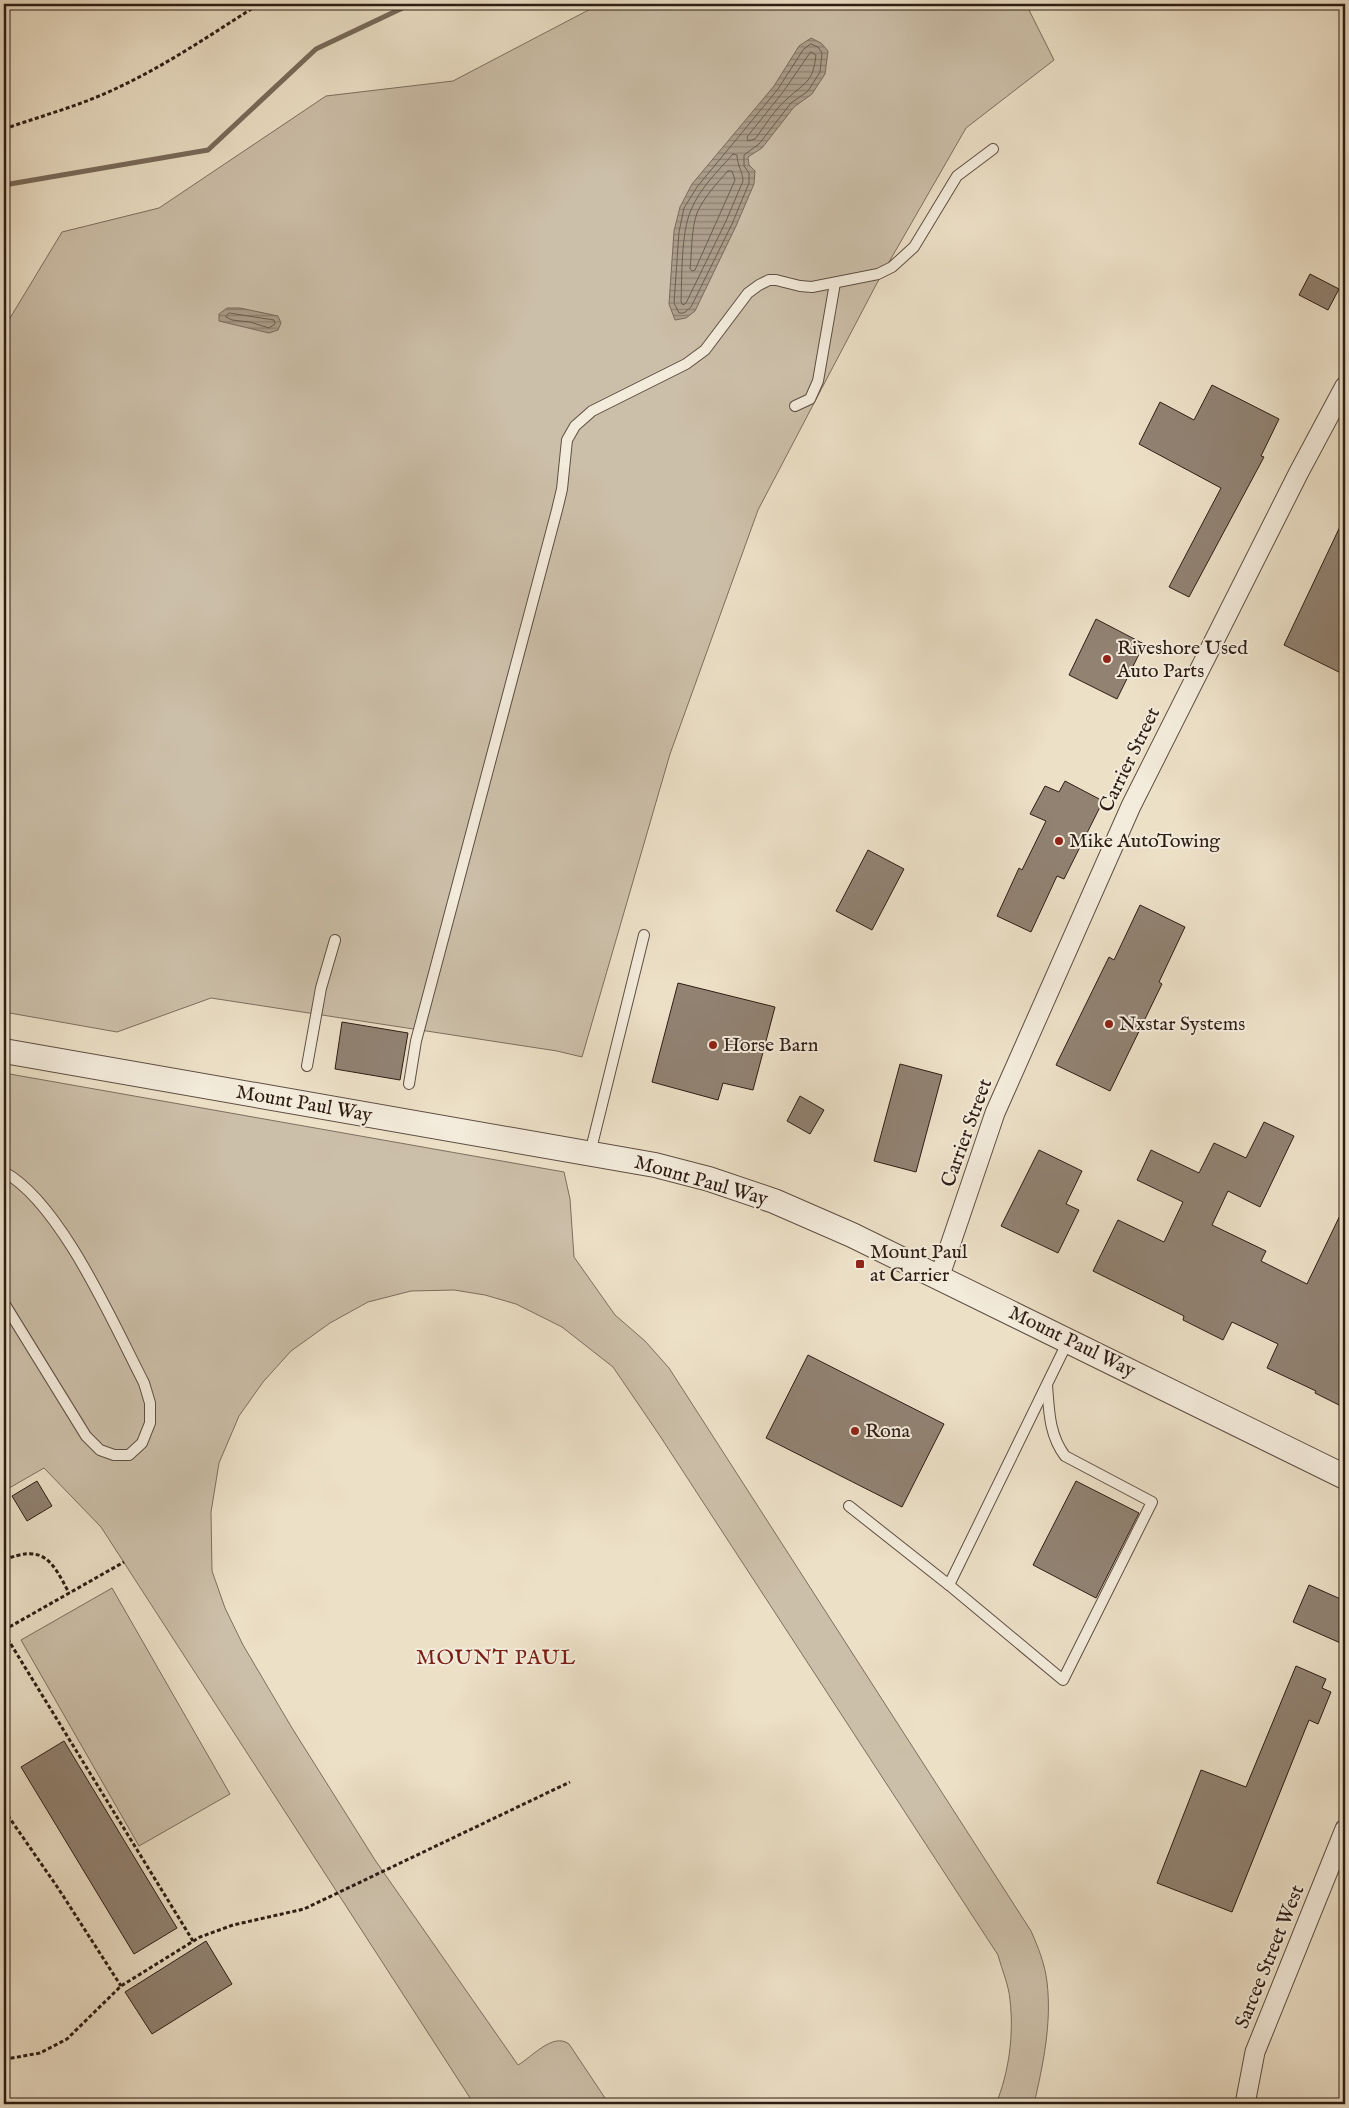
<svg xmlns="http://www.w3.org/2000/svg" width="1349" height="2108" viewBox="0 0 1349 2108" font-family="'IM FELL English',serif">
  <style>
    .green { fill: #ccbfa9; stroke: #7d6e5f }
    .water { fill: url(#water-rules); stroke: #796a5b }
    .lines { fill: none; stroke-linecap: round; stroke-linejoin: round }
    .shore { stroke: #6c5e50; stroke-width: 1 }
    .stream { stroke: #796a5b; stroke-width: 5 }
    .building { fill: #918272; stroke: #2e1d15 }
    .service-casing { stroke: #5e4e42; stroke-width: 12 }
    .minor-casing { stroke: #5e4e42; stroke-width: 21 }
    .tertiary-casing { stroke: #5e4e42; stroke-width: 26 }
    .path { stroke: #2e1d15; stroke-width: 3; stroke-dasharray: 4 2.5; stroke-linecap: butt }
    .service { stroke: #f3ebdb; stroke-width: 10 }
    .minor { stroke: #f3ebdb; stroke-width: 19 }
    .tertiary { stroke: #f3ebdb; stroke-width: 24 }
    .poi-dot { fill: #8f2418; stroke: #f3ebdb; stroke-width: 2 }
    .labels { text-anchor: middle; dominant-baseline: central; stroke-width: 4; stroke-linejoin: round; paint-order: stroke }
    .poi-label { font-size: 20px; fill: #2e1d15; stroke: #f3ebdb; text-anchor: start }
    .street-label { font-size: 20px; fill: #2e1d15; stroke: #f3ebdb }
    .neighbourhood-label { font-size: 21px; letter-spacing: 1px; fill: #7a1f14; stroke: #f3ebdb }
  </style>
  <defs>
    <pattern id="water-rules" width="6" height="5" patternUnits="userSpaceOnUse" patternTransform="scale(1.25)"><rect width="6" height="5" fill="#ab9e8a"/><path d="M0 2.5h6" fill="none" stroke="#8c8070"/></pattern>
  </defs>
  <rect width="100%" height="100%" fill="#ece0c7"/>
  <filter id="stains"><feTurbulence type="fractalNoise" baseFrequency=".004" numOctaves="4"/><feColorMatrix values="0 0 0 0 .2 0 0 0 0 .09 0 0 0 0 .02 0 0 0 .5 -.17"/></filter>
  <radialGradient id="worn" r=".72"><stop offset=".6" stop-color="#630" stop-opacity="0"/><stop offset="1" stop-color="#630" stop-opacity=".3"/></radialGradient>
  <g class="green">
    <polygon points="600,4 1026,4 1054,60 966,128 877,283 758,510 670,754 582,1057 557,1051 211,998 117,1032 4,1012 4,328 62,232 159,208 326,96 453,81"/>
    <path d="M4 1073 564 1172 570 1199 574 1257 615 1315 645 1341 669 1368 1031 1931C1038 1947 1045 1964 1047 1982 1052 2023 1043 2065 1034 2104H996C1009 2072 1014 2035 1010 2000 1009 1986 1002 1970 998 1955L660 1436 613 1367 562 1327 516 1304 485 1295 454 1290 411 1291 368 1302 330 1323 291 1351 263 1382 239 1416 219 1463 211 1512 212 1571 225 1608 243 1645 292 1728 375 1860 518 2065C532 2057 553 2032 569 2044L609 2104H474L101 1527 44 1468 4 1491Z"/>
    <polygon points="112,1588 230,1794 139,1846 21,1640"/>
  </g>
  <g class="water">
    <polygon points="811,38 821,43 828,51 825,74 812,94 794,107 762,148 748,157 749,165 755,171 754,184 736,226 695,311 686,318 675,320 669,304 674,231 680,207 692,184 774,86 799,46"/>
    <polygon points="227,308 240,308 278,316 281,323 278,330 269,333 219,321 219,314"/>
  </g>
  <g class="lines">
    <g class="shore">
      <polygon points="811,44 818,47 822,53 820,72 808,91 791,103 759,144 744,155 744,166 749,173 749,183 732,224 691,307 684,313 679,313 674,303 679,232 684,208 697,187 778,89 803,50"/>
      <path d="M811 52 816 55C813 83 805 82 787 99 774 110 765 126 755 139L748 141 747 137 783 92Z"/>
      <path d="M733 154 737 155C737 165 743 172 743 181L726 221 686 303 683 305 681 302C682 277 681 232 691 210 700 188 718 171 733 154Z"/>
      <path d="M728 171H732L735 180 695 270 692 271 690 269C692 251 691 230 697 213 704 197 717 183 728 171Z"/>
      <polygon points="229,313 274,320 275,324 269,328 250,322 232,320 226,317"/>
    </g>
    <polyline class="stream" points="4,185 208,150 316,49 411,4"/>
  </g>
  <g class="building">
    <polygon points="1310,274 1339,289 1328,310 1299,295"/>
    <polygon points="1212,385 1279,419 1261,456 1264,457 1189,597 1169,587 1221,488 1139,444 1160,402 1194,420"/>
    <polygon points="1345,516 1345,675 1284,645"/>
    <polygon points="1096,619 1144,644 1117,699 1069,675"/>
    <polygon points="1065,781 1103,801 1064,879 1057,876 1031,932 997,916 1019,868 1022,870 1046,821 1030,814 1045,786 1059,792"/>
    <polygon points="868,850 904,869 872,930 836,911"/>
    <polygon points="1140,905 1185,927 1159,982 1162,984 1110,1091 1056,1065 1109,957 1114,960"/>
    <polygon points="678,983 775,1007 753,1090 723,1083 718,1100 652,1082"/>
    <polygon points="342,1022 408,1033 400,1080 335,1069"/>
    <polygon points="900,1064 942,1075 916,1172 874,1161"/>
    <polygon points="800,1096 824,1110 810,1134 787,1121"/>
    <polygon points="1264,1122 1294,1136 1260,1207 1228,1191 1212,1225 1266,1251 1261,1261 1307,1284 1345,1205 1345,1408 1315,1393 1316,1391 1267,1368 1278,1344 1232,1322 1223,1340 1183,1320 1184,1316 1093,1271 1118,1220 1164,1242 1183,1202 1137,1180 1151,1150 1199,1173 1214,1143 1246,1158"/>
    <polygon points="1039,1150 1082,1171 1066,1204 1079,1210 1058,1253 1001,1226"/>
    <polygon points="808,1355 944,1424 902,1507 766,1438"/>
    <polygon points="37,1481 52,1506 27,1521 12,1496"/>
    <polygon points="1076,1481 1139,1513 1096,1598 1033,1565"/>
    <polygon points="1309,1585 1345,1601 1345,1645 1293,1622"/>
    <polygon points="1296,1666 1326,1679 1322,1688 1331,1692 1318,1724 1309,1720 1232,1912 1157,1883 1201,1770 1246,1787"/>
    <polygon points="64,1741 177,1928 134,1954 21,1767"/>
    <polygon points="206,1941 232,1984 152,2034 125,1992"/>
  </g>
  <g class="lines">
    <defs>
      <g id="service">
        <polyline points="795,406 810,399 818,381 835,283"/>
        <polyline points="307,1066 321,988 335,940"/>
        <polyline points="409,1084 416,1041 557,510 562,489 567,440 575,426 592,411 686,364 705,350 748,293 759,285 769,280 776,280 800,286 812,287 878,274 892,267 914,247 957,176 993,149"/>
        <polyline points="590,1153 644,935"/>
        <path d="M4 1172C61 1203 114 1325 144 1383L150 1403V1423L142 1443 129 1455H114L100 1450 86 1436 4 1303"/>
        <polyline points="849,1506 949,1585 1068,1341"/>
        <path d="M949 1585 1063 1680 1152 1502 1065 1456C1049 1435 1049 1410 1047 1385"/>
      </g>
      <g id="minor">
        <polyline points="939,1278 995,1113 1131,806 1299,472 1345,386"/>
        <polyline points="1245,2104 1255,2052 1345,1829"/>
      </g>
      <polyline id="tertiary" points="4,1051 655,1165 709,1179 774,1201 852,1235 1345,1477"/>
    </defs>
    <use href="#service" class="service-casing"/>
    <use href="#minor" class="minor-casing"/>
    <use href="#tertiary" class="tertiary-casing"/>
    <g class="path">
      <path d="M4 129C41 116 79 106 115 89 165 66 212 34 259 4"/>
      <path d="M4 1560C43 1544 52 1560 69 1593"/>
      <polyline points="4,1630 124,1562"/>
      <polyline points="4,1633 193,1941"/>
      <polyline points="4,1810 58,1888 121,1986"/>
      <polyline points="4,2058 12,2058 40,2053 67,2039 121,1986 200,1937 233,1925 304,1909 570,1782"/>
    </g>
    <use href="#service" class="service"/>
    <use href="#minor" class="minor"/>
    <use href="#tertiary" class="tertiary"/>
  </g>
  <g class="poi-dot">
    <circle cx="1107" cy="659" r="5"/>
    <circle cx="1059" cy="841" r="5"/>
    <circle cx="1109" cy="1024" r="5"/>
    <circle cx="713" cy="1045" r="5"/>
    <rect x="855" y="1259" width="10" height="10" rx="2.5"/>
    <circle cx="855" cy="1431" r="5"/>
  </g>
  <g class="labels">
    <g class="poi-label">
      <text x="1117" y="648">Riveshore Used<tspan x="1117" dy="23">Auto Parts</tspan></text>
      <text x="1069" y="841">Mike AutoTowing</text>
      <text x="1119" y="1024">Nxstar Systems</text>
      <text x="723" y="1045">Horse Barn</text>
      <text x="870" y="1252">Mount Paul<tspan x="870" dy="23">at Carrier</tspan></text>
      <text x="865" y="1431">Rona</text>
    </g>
    <g class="street-label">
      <text transform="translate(1130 760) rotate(-64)">Carrier Street</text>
      <text transform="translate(304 1104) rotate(10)">Mount Paul Way</text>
      <text transform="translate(967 1133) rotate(-70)">Carrier Street</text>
      <text transform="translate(701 1181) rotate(16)">Mount Paul Way</text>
      <text transform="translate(1072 1342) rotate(26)">Mount Paul Way</text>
      <text transform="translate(1270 1957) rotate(-68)">Sarcee Street West</text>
    </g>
    <g class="neighbourhood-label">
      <text x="496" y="1658">MOUNT PAUL</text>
    </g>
  </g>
  <rect width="1349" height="2108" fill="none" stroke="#ece0c7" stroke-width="20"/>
  <rect x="5" y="5" width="1339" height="2098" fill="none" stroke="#2e1d15" stroke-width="2.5"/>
  <rect x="10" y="10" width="1329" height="2088" fill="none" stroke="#2e1d15"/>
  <rect width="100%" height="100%" filter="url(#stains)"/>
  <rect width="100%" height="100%" fill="url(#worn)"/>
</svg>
